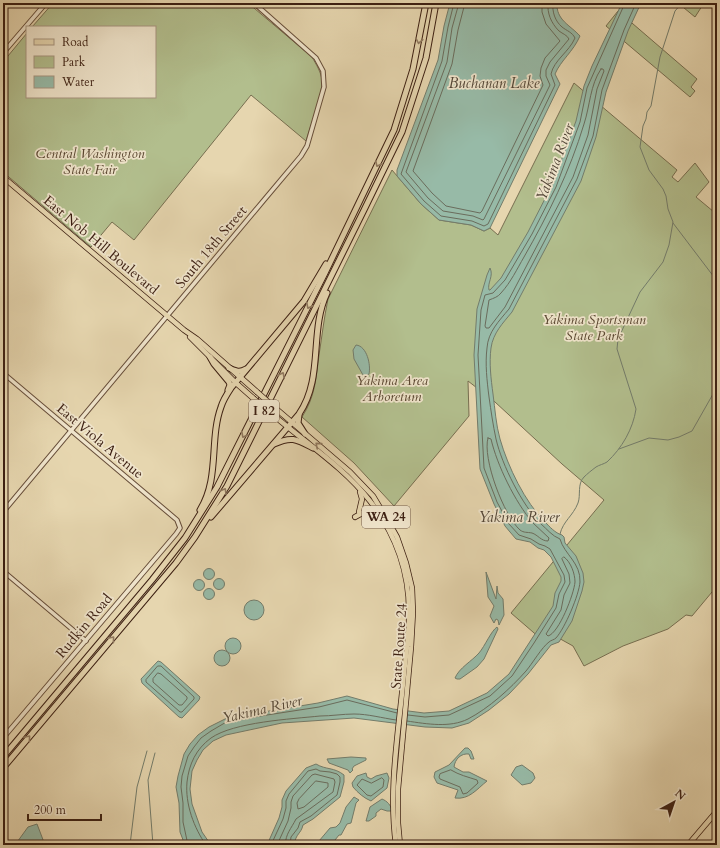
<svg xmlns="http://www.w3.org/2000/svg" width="720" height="848" viewBox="0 0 720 848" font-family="Cardo,serif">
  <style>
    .green { fill: #b2be8d; stroke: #776e50 }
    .water { fill: #97baa7; stroke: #737c6b }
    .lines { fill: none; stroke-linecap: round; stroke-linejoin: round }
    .shore { stroke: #6a6c5c; stroke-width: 1 }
    .stream { stroke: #737c6b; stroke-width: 1 }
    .minor-casing { stroke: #664d39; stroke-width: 5.5 }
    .major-casing { stroke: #3c1f12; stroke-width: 6 }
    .highway-casing { stroke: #3c1f12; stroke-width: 7 }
    .minor { stroke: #efe4cb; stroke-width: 3.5 }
    .major { stroke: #e6d6af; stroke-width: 4.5 }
    .highway { stroke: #e6d6af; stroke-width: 5 }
    .major-bridge-casing { stroke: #3c1f12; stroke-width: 6; stroke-linecap: butt }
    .major-bridge { stroke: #e6d6af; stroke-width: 4.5 }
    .oneway { stroke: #917a60 }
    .labels { text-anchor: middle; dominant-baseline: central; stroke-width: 3.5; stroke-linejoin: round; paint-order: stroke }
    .shield { fill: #efe4cb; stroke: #725a4a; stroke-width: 1 }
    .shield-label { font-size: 13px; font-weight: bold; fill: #3c1f12 }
    .park-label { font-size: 14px; font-style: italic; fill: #5a4731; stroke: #efe4cb }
    .street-label { font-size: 14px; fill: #3c1f12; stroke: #efe4cb }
    .water-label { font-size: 15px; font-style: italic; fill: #534637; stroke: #efe4cb }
  </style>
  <rect width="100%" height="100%" fill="#e6d6af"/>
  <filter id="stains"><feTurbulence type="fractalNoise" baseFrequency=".005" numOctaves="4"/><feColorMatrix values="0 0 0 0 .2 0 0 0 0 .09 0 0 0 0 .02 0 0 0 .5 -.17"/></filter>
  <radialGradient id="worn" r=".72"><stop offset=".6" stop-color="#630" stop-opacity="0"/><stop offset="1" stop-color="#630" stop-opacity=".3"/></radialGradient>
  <g class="green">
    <path d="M53 3H248L312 57C316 64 321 72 322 80 323 94 310 127 306 141L251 95 134 240 112 222 91 247 3 172V62L27 33V97H155V27H32Z"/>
    <polygon points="678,3 704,3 695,17"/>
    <polygon points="618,11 697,79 691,87 695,91 690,97 606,26"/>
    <path d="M574 83 677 170 672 177 678 182 695 163 709 182 696 197 714 212 717 208V586L692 616 686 615 668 629 623 646 584 666 573 646 555 636 548 645 511 613 604 500 562 464 495 402 468 381 469 416 394 506 354 463 302 417C315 397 316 379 319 355 322 336 324 318 328 299L392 170 421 204 439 220 471 225 484 231 490 228 498 235Z"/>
  </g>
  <g class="water">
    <path d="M450 3H557C556 20 570 25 580 36 573 52 561 60 555 74L560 84 490 228 484 231 471 225 439 220 421 204 397 176V170L438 60 444 26Z"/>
    <path d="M622 3H641L628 31 606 92 596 137 581 181 512 312C503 323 493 333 491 348 489 363 491 379 493 394 495 409 496 425 500 439 508 467 525 502 545 522 550 527 555 533 562 535L564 537 565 543 576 556 583 573 584 582 582 591 572 621 559 642 551 645 528 674 509 694 489 710 469 723 452 728 425 727 354 718 282 723 226 735 213 741 203 750 197 760 192 771 190 789 192 804 202 832 211 845H185L180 832 179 803 176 787 178 776 184 754 190 744 198 735 209 727 227 718 318 703 347 696 393 709 424 713 449 711 487 693 509 674 553 606 555 593 561 581V577L551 557 544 550 538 548 530 542 516 539 510 532 505 526 494 504 480 469 474 355 477 309 487 275 490 268C494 276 487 283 489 290H490L501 278 528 232 552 185 576 121 584 86 592 66Z"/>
    <path d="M356 345C367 346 371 365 369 374L366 376 363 375 354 359 353 350Z"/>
    <circle cx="209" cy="574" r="5.5"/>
    <polygon points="486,572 496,599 497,586 498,593 503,599 504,615 499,625 498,620 496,619 494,623 490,616 494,606 488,597"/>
    <circle cx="219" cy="584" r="5.5"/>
    <circle cx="199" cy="585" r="5.5"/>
    <circle cx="209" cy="594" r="5.5"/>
    <circle cx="254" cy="610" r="10"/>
    <path d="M497 627 498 629 484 659 477 667 460 679H457L455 678C459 668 472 661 479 653 485 646 491 631 497 627Z"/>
    <circle cx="233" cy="646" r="8"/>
    <circle cx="222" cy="658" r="8"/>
    <polygon points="158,661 161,662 200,697 199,700 182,718 179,717 142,683 141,679"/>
    <path d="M465 748H468L471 751 474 759H471L469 754C461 753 455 759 454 767L463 772H469L487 781C477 789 469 800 455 798L458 790 437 783 434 777 435 772 449 765Z"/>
    <polygon points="351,757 366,758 366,760 354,766 352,769 353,770 350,773 348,770 329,763 327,759"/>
    <path d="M316 764C326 770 334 767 344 775V782L340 797 313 819 303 825C301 834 296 833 294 845H267L279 818 282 807V800L286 791 306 768Z"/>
    <polygon points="522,765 533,773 535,778 531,783 522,785 511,775 516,767"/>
    <path d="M366 773 367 777 371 779 376 776 387 773 389 778 387 788 371 801C364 798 358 793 353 787L352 783 357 776Z"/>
    <polygon points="354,797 359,800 356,803 351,823 347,824 341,835 339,835 331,845 323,845 319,841 330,828 336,827 340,823 346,807"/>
    <path d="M382 799C387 801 391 805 392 811H387L381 809 376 813V816L369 821H366L370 807Z"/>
    <polygon points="37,824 45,845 15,845 28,827"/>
  </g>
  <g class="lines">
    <g class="shore">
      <path d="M454 3 448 27 442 61 401 174 424 201 441 216 472 221 484 226 488 224 555 85 551 74C554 60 569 52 575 38 572 32 567 31 562 27 555 21 552 12 553 3"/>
      <path d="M459 3 452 28 447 62 406 172 428 198 443 211 473 216 483 220 484 219 550 85 546 76V70L550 62 569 39C567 35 563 34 559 31 551 23 547 13 548 3"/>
      <polyline points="465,3 458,30 452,64 413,171 432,193 446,206 480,213 482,211 543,85 540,76 541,68 545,58 560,41 546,24 542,12 542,3"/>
      <path d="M601 69H603L604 71 597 89 588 135 573 177 505 307 489 328H486L485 326 489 300C494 298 498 297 501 293 511 282 517 269 524 257 548 215 570 171 584 124 590 106 590 85 601 69Z"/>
      <path d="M488 438 491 439C497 465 515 502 533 523 538 528 544 533 549 538L548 541C541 541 538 535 532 533 527 532 524 533 520 530 504 516 482 458 488 438Z"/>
      <path d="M564 557C571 562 575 574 575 582 574 594 559 633 548 636L546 634 561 610 564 595 570 583 569 574 562 559Z"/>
      <polygon points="158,666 161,666 194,697 194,699 182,712 180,712 146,682 146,680"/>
      <polygon points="158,673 161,674 187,697 187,699 182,705 179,705 153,682 153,679"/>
      <polyline points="408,715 425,717 449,715 490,696 512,676 534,643 556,608 559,594 565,582 564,575 550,549 545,546 539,544 531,539 519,535 509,524 497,502 484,468 478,355 481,310 485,295 493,293 505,280 532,234 556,187 580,122 587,88 625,3"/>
      <path d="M407 721C427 724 450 728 468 719 489 708 510 689 526 671 532 664 542 647 549 642 551 640 554 640 556 638 565 628 579 595 580 582 581 563 564 554 560 539 552 536 547 529 541 524 522 505 502 465 496 439 493 425 491 411 489 397 487 381 485 364 487 348 488 332 499 321 509 309L577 179 593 136 602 90 624 30 636 3"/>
      <path d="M451 770C459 775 468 777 477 780L478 783 467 793 463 794 460 787 440 779 439 777 440 774Z"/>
      <polygon points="382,778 384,780 383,787 371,796 367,795 357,785 362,779 371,783"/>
      <polygon points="316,781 328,783 328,787 304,807 298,809 297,803 299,799"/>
      <polyline points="188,845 183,822 183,803 181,787 182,776 188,756 194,747 201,738 211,731 228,721 319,707 347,700 397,713"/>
      <path d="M206 845C194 828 185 804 187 782 189 764 196 749 211 738 234 722 291 719 320 716 331 716 343 714 354 714 368 714 382 718 396 720"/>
      <polyline points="271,845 283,819 286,808 286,801 289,794 308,771 316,769 320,771 330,772 337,774 340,777 340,782 337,795 311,816 300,822 298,828 291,837 290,845"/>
      <path d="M277 845 288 821 291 808V802L293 796 312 775 315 774 334 779 335 782 333 792 296 819C291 829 286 833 285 845"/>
    </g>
    <g class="stream">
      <polyline points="673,223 717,281"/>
      <polyline points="619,449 649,438 668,440 679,437 692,431 713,394 717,374"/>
      <path d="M560 534C563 521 573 516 578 503 581 495 577 484 584 477 587 474 592 470 596 467 599 465 604 464 607 462 622 448 633 429 636 409L617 349 618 339 640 292 663 262 669 245 673 222 668 209 666 196 663 189 649 170 640 147 643 126 646 119 647 112 651 106 660 57 675 11 682 3"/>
      <polyline points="130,845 137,787 147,751"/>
      <polyline points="153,845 148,780 155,753"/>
      <polyline points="179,845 182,840"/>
    </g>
    <defs>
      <g id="minor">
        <polyline points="3,53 46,3"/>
        <polyline points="3,373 177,520 180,528 176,534 3,738"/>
        <polyline points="3,512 264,200 301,156 307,146 324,87 323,71 316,58 254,3"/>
        <polyline points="3,571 86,641"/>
      </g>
      <g id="major">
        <polyline points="3,177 184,330 197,339 257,392"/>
        <polyline points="190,337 236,383 253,398"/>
        <polyline points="274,407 350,472 373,496 388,521 397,537 406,563 412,588 413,612 411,647 398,789 398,823 400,845"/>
        <path d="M271 413C304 442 343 466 370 501 396 534 410 574 409 616 409 635 406 654 404 673 399 730 388 788 396 845"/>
        <polyline points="359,512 362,499 360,492"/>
        <polyline points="355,517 366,511 378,512"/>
        <polyline points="688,845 717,811"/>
      </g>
      <g id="highway">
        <polyline points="210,357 214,364 229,382 230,385 228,390"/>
        <path d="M229 368C236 371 239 373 246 369"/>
        <polyline points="299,415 298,423 305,434"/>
        <path d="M274 444C292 436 296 439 313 448"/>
        <path d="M200 510C220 478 209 440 221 407 223 400 227 394 231 388L304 301 326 264"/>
        <path d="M211 517 299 414C324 378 309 331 327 293"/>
        <polyline points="3,757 152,580 185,538 217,487 325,273 394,130 413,69 426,3"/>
        <polyline points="3,768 176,563 195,537 227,486 364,210 402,132 426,58 436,3"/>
      </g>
    </defs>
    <use href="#minor" class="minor-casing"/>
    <use href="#major" class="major-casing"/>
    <use href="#highway" class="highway-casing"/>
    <use href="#minor" class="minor"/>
    <use href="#major" class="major"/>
    <use href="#highway" class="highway"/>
    <defs>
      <g id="major-bridge">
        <polyline points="257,392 274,407"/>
        <polyline points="253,398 271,413"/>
      </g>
    </defs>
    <use href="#major-bridge" class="major-bridge-casing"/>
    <use href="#major-bridge" class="major-bridge"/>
  </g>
  <defs><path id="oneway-chevron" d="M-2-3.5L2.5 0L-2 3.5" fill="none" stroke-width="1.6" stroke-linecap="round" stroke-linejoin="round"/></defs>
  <g class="oneway">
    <use href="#oneway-chevron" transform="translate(419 41) rotate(101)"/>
    <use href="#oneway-chevron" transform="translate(378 164) rotate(116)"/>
    <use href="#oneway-chevron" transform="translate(309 306) rotate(117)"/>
    <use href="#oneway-chevron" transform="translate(282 375) rotate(-63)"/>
    <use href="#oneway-chevron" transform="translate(244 435) rotate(117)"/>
    <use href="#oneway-chevron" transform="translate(318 445) rotate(-139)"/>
    <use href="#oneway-chevron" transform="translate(224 491) rotate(-60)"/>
    <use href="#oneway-chevron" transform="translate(112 639) rotate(-50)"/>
    <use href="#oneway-chevron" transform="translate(28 738) rotate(-50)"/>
  </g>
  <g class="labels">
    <g class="shield">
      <rect x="249" y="400" width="30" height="22" rx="3"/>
      <rect x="362" y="506" width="48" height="22" rx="3"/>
    </g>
    <g class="shield-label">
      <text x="264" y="411">I 82</text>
      <text x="386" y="517">WA 24</text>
    </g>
    <g class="park-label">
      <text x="90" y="153">Central Washington<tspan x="90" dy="16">State Fair</tspan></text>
      <text x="594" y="319">Yakima Sportsman<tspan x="594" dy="16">State Park</tspan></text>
      <text x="392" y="380">Yakima Area<tspan x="392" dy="16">Arboretum</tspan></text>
    </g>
    <g class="street-label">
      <text transform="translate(101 245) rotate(40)">East Nob Hill Boulevard</text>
      <text transform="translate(211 247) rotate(-50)">South 18th Street</text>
      <text transform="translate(100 441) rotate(40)">East Viola Avenue</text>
      <text transform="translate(84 626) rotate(-50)">Rudkin Road</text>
      <text transform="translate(399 646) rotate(-86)">State Route 24</text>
    </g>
    <g class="water-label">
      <text x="494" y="83">Buchanan Lake</text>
      <text transform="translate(555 162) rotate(-69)">Yakima River</text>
      <text x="519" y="517">Yakima River</text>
      <text transform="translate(262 709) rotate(-13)">Yakima River</text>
    </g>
  </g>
  <rect width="720" height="848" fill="none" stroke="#e6d6af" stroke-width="16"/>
  <rect x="4" y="4" width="712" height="840" fill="none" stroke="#3c1f12" stroke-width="2"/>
  <rect x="8" y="8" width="704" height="832" fill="none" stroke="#3c1f12"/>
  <rect x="26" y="26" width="130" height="72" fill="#efe4cb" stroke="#a79581"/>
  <rect x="34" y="39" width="20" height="6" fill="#e6d6af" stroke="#a79581"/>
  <text x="62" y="46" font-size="12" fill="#3c1f12">Road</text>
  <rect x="34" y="56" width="20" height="12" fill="#b2be8d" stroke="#a79581"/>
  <text x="62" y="66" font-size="12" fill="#3c1f12">Park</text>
  <rect x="34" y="76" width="20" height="12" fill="#97baa7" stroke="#a79581"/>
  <text x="62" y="86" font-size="12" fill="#3c1f12">Water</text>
  <g transform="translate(674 802) rotate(40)" stroke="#efe4cb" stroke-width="3" paint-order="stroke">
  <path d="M0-3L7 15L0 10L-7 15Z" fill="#3c1f12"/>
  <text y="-6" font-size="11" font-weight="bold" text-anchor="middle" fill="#3c1f12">N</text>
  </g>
  <path d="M28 814v6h73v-6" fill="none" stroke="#3c1f12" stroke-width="2"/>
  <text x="34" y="814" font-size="12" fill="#3c1f12" stroke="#efe4cb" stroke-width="3" paint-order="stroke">200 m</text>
  <rect width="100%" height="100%" filter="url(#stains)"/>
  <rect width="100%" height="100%" fill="url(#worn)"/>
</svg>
